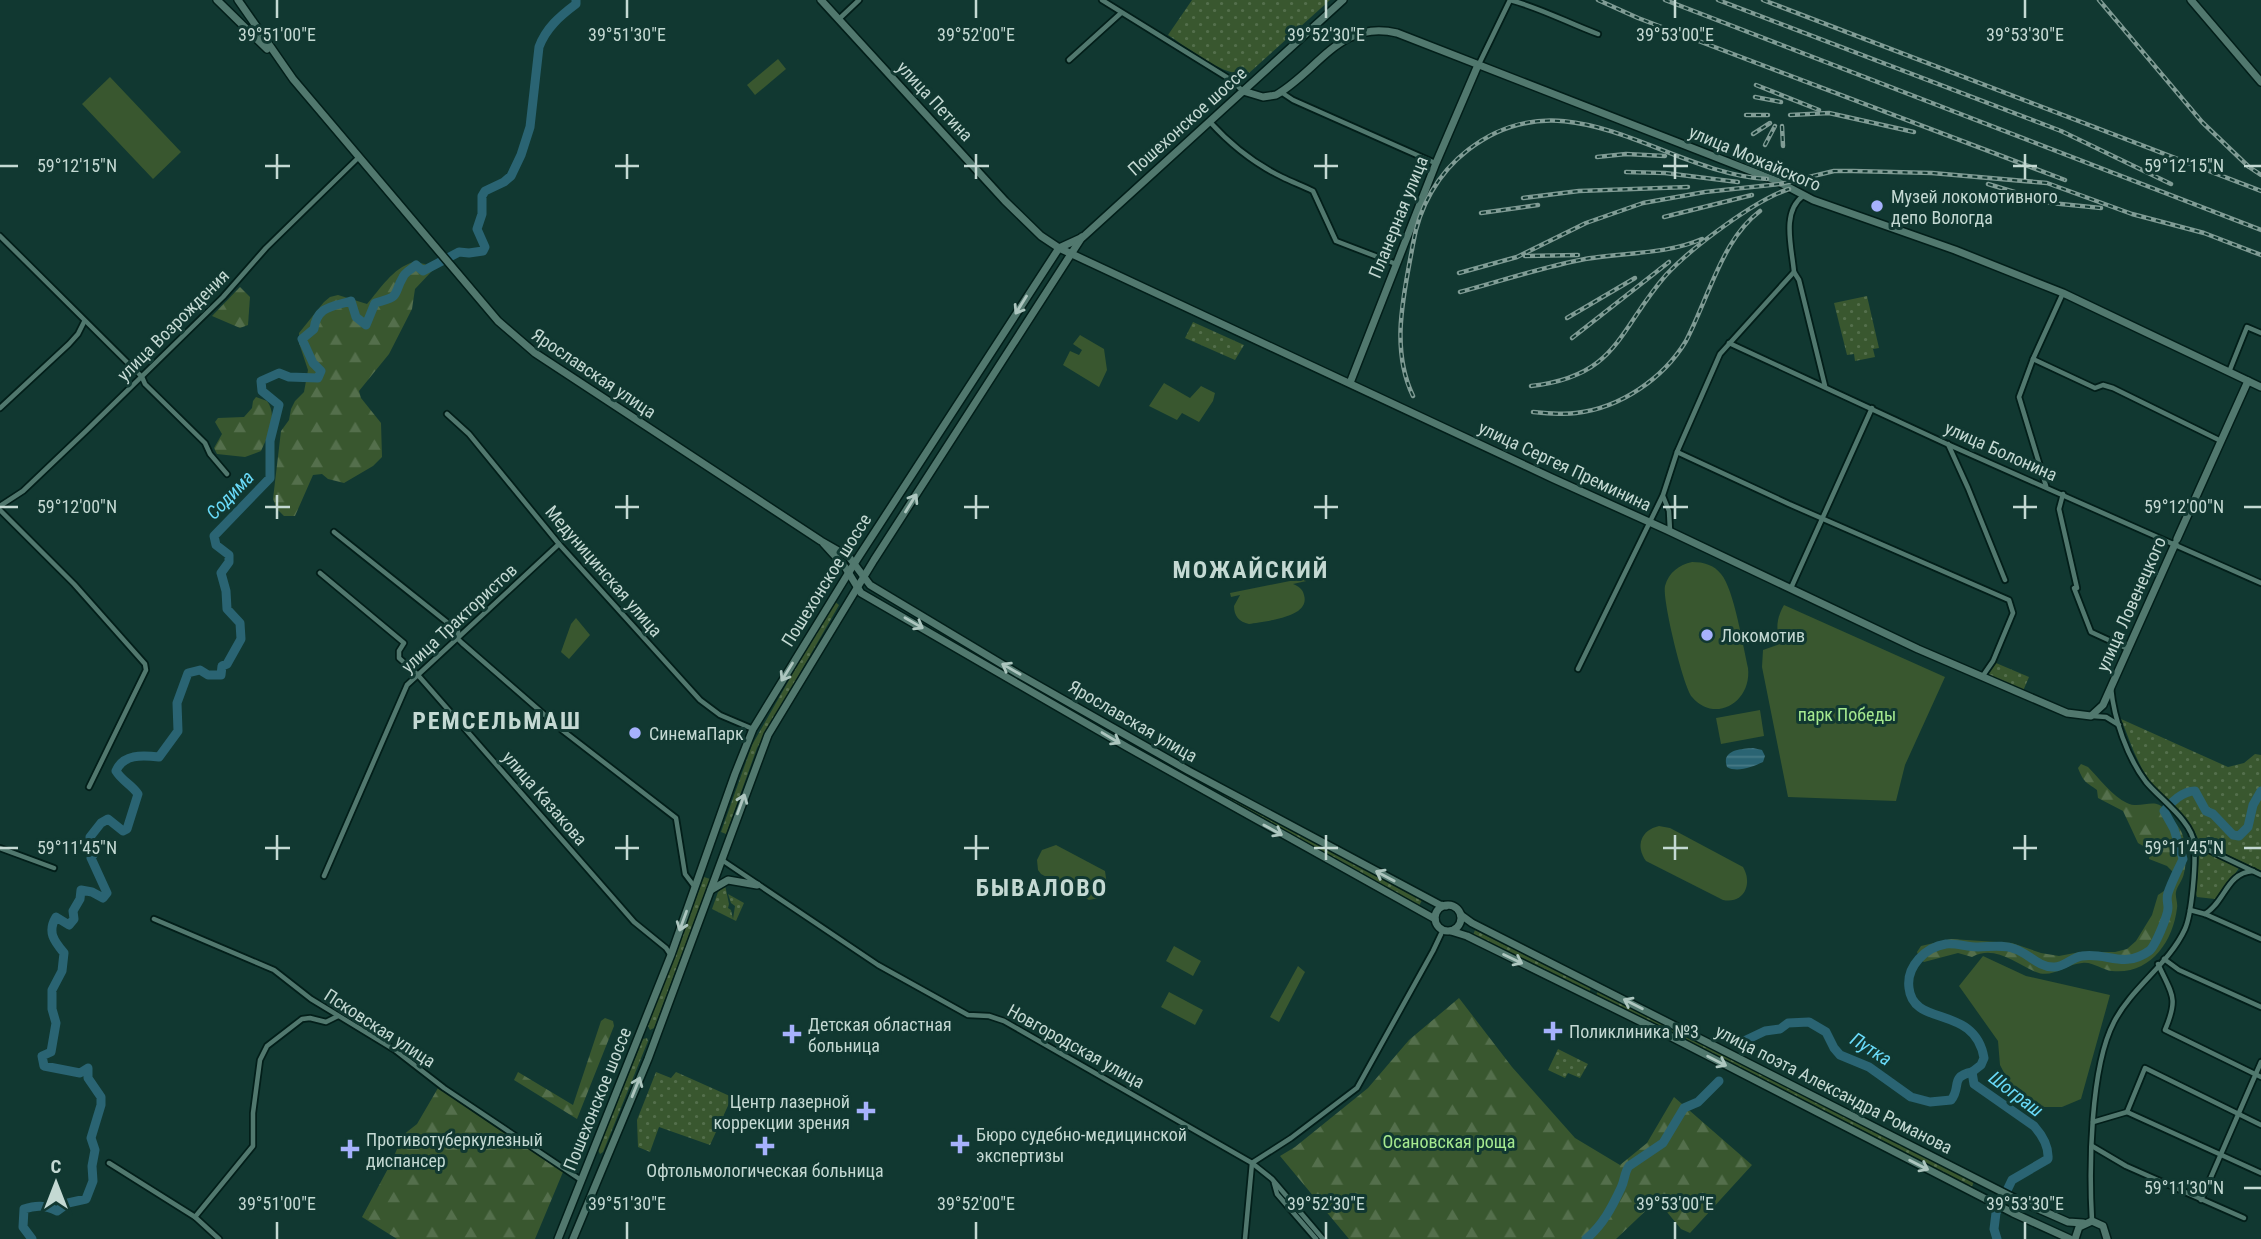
<svg xmlns="http://www.w3.org/2000/svg" width="2261" height="1239" viewBox="0 0 2261 1239" font-family="'Roboto Condensed',sans-serif">
  <style>
    .grass { fill: url(#grass-dots) }
    .forest { fill: url(#forest-firs) }
    .green { fill: #39572f }
    .water { fill: url(#water-rules) }
    .lines { fill: none; stroke-linecap: round; stroke-linejoin: round }
    .river { stroke: #2a6473; stroke-width: 9 }
    .street-casing { stroke: #021e19; stroke-width: 8 }
    .secondary-casing { stroke: #021e19; stroke-width: 10 }
    .street { stroke: #51786e; stroke-width: 4.5 }
    .secondary { stroke: #51786e; stroke-width: 7 }
    .rail-casing { stroke: #809c95; stroke-width: 4.5 }
    .rail { stroke: #113831; stroke-width: 2; stroke-dasharray: 5; stroke-linecap: butt }
    .oneway { stroke: #adc6bf }
    .ticks { fill: none; stroke: #c4d9d3; stroke-width: 2.5 }
    .poi-dot { fill: #a6b1fc; stroke: #113831; stroke-width: 2.5 }
    .labels { text-anchor: middle; dominant-baseline: central; stroke-width: 6; stroke-linejoin: round; paint-order: stroke }
    .street-label { font-size: 18px; fill: #c4d9d3; stroke: #113831 }
    .poi-label { font-size: 18px; fill: #c4d9d3; stroke: #113831; text-anchor: start }
    .park-label { font-size: 18px; fill: #a5e98f; stroke: #113831 }
    .water-label { font-size: 19px; font-style: italic; fill: #69daf8; stroke: #113831 }
    .district-label { font-size: 24px; font-weight: bold; letter-spacing: 2px; fill: #c4d9d3; stroke: #113831 }
    .ticks-label { font-size: 18px; text-anchor: middle; fill: #c4d9d3; stroke: #113831; stroke-width: 6; stroke-linejoin: round; paint-order: stroke }
  </style>
  <defs>
    <pattern id="grass-dots" width="8" height="8" patternUnits="userSpaceOnUse" patternTransform="scale(1.75)"><rect width="8" height="8" fill="#39572f"/><path d="M2 2h.1M6 6h.1" fill="none" stroke="#546f4c" stroke-width="1.8" stroke-linecap="round"/></pattern>
    <pattern id="forest-firs" width="22" height="20" patternUnits="userSpaceOnUse" patternTransform="scale(1.75)"><rect width="22" height="20" fill="#39572f"/><path d="M5 1l3.5 6h-7zM16 11l3.5 6h-7z" fill="#546f4c"/></pattern>
    <pattern id="water-rules" width="6" height="5" patternUnits="userSpaceOnUse" patternTransform="scale(1.75)"><rect width="6" height="5" fill="#2a6473"/><path d="M0 2.5h6" fill="none" stroke="#477a86"/></pattern>
  </defs>
  <rect width="100%" height="100%" fill="#113831"/>
  <g class="grass">
    <path d="M1192 0H1330L1249 73C1227 80 1187 47 1168 35Z"/>
    <polygon points="1867,296 1879,348 1873,349 1875,357 1855,361 1854,354 1847,355 1834,303"/>
    <polygon points="1193,322 1244,345 1235,360 1185,338"/>
    <polygon points="834,601 839,605 757,748 726,834 721,832 752,745"/>
    <polygon points="1996,663 2029,677 2023,691 1986,675"/>
    <path d="M2121 719 2228 767 2244 763 2255 754 2261 755V871L2199 841C2191 819 2167 803 2153 785 2138 767 2130 741 2121 719Z"/>
    <polygon points="1224,795 1422,900 1419,906 1222,798"/>
    <polygon points="2203,850 2239,868 2220,896 2215,899 2197,897 2196,894 2199,855"/>
    <polygon points="704,877 710,879 654,1028 650,1030 648,1026"/>
    <polygon points="725,885 729,904 728,908 731,910 733,919 735,906 731,903 728,894 744,903 736,921 712,909 718,892"/>
    <polygon points="1475,930 1591,988 1589,993 1473,935"/>
    <polygon points="1598,991 1974,1181 1972,1187 1595,997"/>
    <polygon points="647,1038 648,1041 603,1152 600,1154 598,1150 643,1039"/>
    <polygon points="1558,1049 1588,1064 1580,1078 1568,1073 1565,1078 1548,1070"/>
    <polygon points="656,1072 671,1078 676,1072 732,1097 710,1145 659,1127 650,1152 638,1147 637,1120"/>
  </g>
  <g class="forest">
    <path d="M413 262 425 264 432 271 415 289 412 309 389 354 359 391 361 398 381 423 382 457 373 466 344 483 328 479 322 474 313 475 295 516H284L277 509 273 499 281 431 289 420 291 409 295 401 304 392 308 370 299 343V333L324 302 330 297 338 295 367 304C381 288 392 269 413 262Z"/>
    <polygon points="240,287 250,297 248,325 240,328 212,316"/>
    <path d="M256 397 267 401C278 415 268 436 261 451L245 457 217 454 214 448 222 434 215 422 218 418 244 417 252 408 253 401Z"/>
    <path d="M2081 764 2088 767C2099 778 2112 796 2127 803 2141 810 2155 796 2165 810 2168 813 2180 828 2181 831 2186 841 2187 862 2184 873 2183 880 2177 886 2176 892 2175 897 2178 903 2177 908 2173 942 2150 975 2112 971 2102 970 2092 961 2082 963 2066 964 2052 979 2036 972 2016 964 1995 944 1972 957L1958 953 1924 962 1920 960 1917 952 1921 946 1951 939 2012 943 2041 953 2059 956 2080 952H2115L2127 949 2136 941 2152 915 2158 895 2167 889 2173 872 2167 866 2149 859 2150 850 2138 843 2123 811 2098 798 2097 790C2086 782 2084 783 2078 768Z"/>
    <polygon points="1459,998 1512,1067 1575,1138 1620,1165 1647,1143 1674,1097 1752,1165 1690,1233 1681,1229 1657,1200 1616,1239 1349,1239 1280,1156 1295,1147 1368,1088 1409,1040"/>
    <polygon points="605,1018 613,1021 614,1026 577,1119 514,1080 518,1072 573,1105 601,1021"/>
    <polygon points="438,1088 563,1172 535,1239 397,1239 362,1217 391,1163 403,1135 417,1124"/>
  </g>
  <g class="green">
    <polygon points="778,59 786,69 755,95 747,85"/>
    <polygon points="110,77 181,152 153,179 82,104"/>
    <polygon points="1080,335 1104,349 1107,370 1099,387 1063,365 1070,351 1079,355 1082,350 1073,344"/>
    <polygon points="1164,383 1190,398 1201,386 1215,393 1213,401 1199,422 1182,413 1177,420 1149,406"/>
    <path d="M1692 562C1704 562 1714 565 1721 574 1734 589 1743 647 1748 668 1752 702 1715 724 1692 697 1683 686 1662 599 1665 586 1669 572 1679 565 1692 562Z"/>
    <path d="M1310 577 1311 580 1293 584C1298 586 1303 589 1304 595 1311 618 1264 621 1249 624 1239 622 1234 616 1234 606L1240 595 1231 597 1230 593Z"/>
    <path d="M1784 605 1945 677 1905 765 1896 801 1788 797 1762 667 1763 650 1780 644C1776 629 1776 619 1784 605Z"/>
    <polygon points="576,618 590,635 569,659 561,652 571,624"/>
    <polygon points="1760,710 1764,736 1721,744 1716,718"/>
    <path d="M1659 826 1670 828 1743 867C1753 884 1744 904 1723 900L1646 861C1635 846 1641 830 1659 826Z"/>
    <polygon points="1056,845 1105,871 1107,885 1099,898 1089,900 1041,874 1038,870 1037,860 1042,850"/>
    <polygon points="1174,946 1201,961 1193,976 1166,961"/>
    <polygon points="1983,956 2026,976 2110,995 2081,1099 2062,1107 2029,1107 2013,1090 2000,1065 1998,1041 1959,986"/>
    <polygon points="1298,966 1305,972 1279,1022 1270,1017"/>
    <polygon points="1169,992 1203,1010 1195,1025 1161,1007"/>
  </g>
  <path class="water" d="M1753 748 1762 750 1765 756 1763 762C1752 767 1737 773 1727 767 1721 750 1740 749 1753 748Z"/>
  <g class="lines">
    <g class="river">
      <path d="M1744 1041 1765 1031 1780 1029 1788 1023 1809 1022 1826 1032 1834 1048 1840 1055 1869 1067 1911 1097 1930 1102 1951 1100C1962 1087 1949 1077 1972 1072"/>
      <path d="M32 1239 23 1227 24 1209C36 1205 45 1205 57 1211L68 1203 86 1199 93 1181 92 1166 95 1150 91 1138 101 1105V1097L88 1078V1068L80 1073 44 1066 42 1056 51 1052 56 1023 52 1009V990L62 971 64 953C54 941 47 932 56 917L69 925 74 919 73 911 80 899 81 890 92 892 103 898 107 893 91 858 95 852 90 837 101 823 108 819 123 831 127 829 138 794C131 784 122 781 116 771 123 754 142 755 159 757L178 731 177 703 188 673 200 670 208 675H221L222 666 227 664 241 639 240 623 227 609 226 591 221 573 229 562V555L216 545 214 536 270 478V441L279 405 262 391 261 381 279 373 289 377 318 378 321 371 313 363 302 339 314 329C317 306 332 307 351 301L356 317 366 325 375 303C402 296 392 296 403 277 405 272 412 269 416 265L423 271 459 252 469 253 483 251 485 247 477 229 482 214V196L485 191 504 182 511 176 521 155 530 127 539 47C546 28 560 16 576 4V0"/>
      <path d="M1586 1239C1603 1225 1612 1207 1621 1188 1625 1180 1624 1173 1629 1166L1663 1143 1684 1108 1698 1102 1719 1081"/>
      <path d="M1997 1239 1994 1229 1996 1213 2012 1180 2048 1159C2049 1147 2042 1135 2034 1126L1974 1084 1972 1072 1981 1065 1984 1058C1975 1004 1913 1028 1909 988 1906 966 1926 947 1946 944 1956 943 1967 947 1978 947 1990 947 2003 944 2015 949 2028 953 2038 967 2053 967 2063 968 2072 957 2082 956 2107 952 2124 969 2149 951 2155 947 2168 915 2168 908 2168 902 2166 899 2168 893 2172 881 2178 870 2183 859L2174 829 2164 811C2171 802 2183 791 2195 791L2206 811 2213 814 2233 835 2239 836 2248 827 2253 805 2261 791"/>
    </g>
    <defs>
      <g id="street">
        <polyline points="1102,0 1228,78 1243,91"/>
        <polyline points="839,19 859,0"/>
        <polyline points="1069,60 1121,13"/>
        <path d="M1479 64 1510 0C1541 8 1568 23 1598 34"/>
        <polyline points="1281,92 1293,100 1435,163"/>
        <path d="M1210 122C1230 144 1255 164 1282 177 1292 182 1303 186 1313 191L1336 241 1396 264"/>
        <polyline points="0,236 142,377 145,384 205,443 210,454 227,474"/>
        <polyline points="1794,272 1799,280 1825,386"/>
        <polyline points="1729,343 1947,444 2261,583"/>
        <polyline points="2033,359 2095,388 2103,385 2113,388 2221,441"/>
        <polyline points="2229,372 2247,327 2261,333"/>
        <polyline points="0,408 69,344 78,334 84,322"/>
        <polyline points="447,414 469,434 559,544 700,700 720,715 753,729"/>
        <polyline points="1948,444 1968,488 2005,580"/>
        <polyline points="1677,452 1789,504 2009,600 2013,613 1993,661 1982,677"/>
        <polyline points="2046,486 2019,397 2033,359 2063,293"/>
        <polyline points="2063,494 2059,509 2077,588"/>
        <polyline points="1663,496 1669,511 1670,531"/>
        <polyline points="0,506 23,491 87,430 223,297 266,248 359,157"/>
        <polyline points="0,510 74,584 145,664 146,670 89,787"/>
        <polyline points="334,532 458,631 457,638 462,643 562,730 676,818 685,874 694,886"/>
        <polyline points="320,573 404,643 399,651 399,658 417,674 634,922 666,948 670,954"/>
        <polyline points="1791,588 1872,408"/>
        <polyline points="2074,588 2091,632 2128,649"/>
        <path d="M1578 669 1663 495 1677 452 1720 354 1794 272C1792 248 1781 212 1803 196"/>
        <polyline points="2092,716 2106,717 2119,725"/>
        <polyline points="2194,843 2261,875"/>
        <polyline points="0,848 54,868"/>
        <polyline points="722,860 878,965 968,1015 989,1016 1004,1021 1252,1163 1272,1179 1323,1239"/>
        <polyline points="324,876 407,685 559,544"/>
        <polyline points="2190,910 2205,914 2261,939"/>
        <path d="M2205 914C2226 901 2226 873 2253 871"/>
        <polyline points="154,919 274,970 311,999 395,1050 444,1088 581,1180"/>
        <polyline points="2164,959 2179,970 2261,1007"/>
        <path d="M2158 964C2172 995 2179 997 2165 1030L2261 1077"/>
        <polyline points="2127,1112 2261,1173"/>
        <polyline points="2093,1122 2127,1112 2145,1068 2261,1125"/>
        <polyline points="2092,1146 2126,1166 2244,1218"/>
        <polyline points="109,1163 195,1217 219,1239"/>
        <polyline points="1252,1163 1291,1138 1357,1088 1433,951 1441,934"/>
        <polyline points="1274,1183 1277,1194 1316,1239"/>
        <polyline points="2201,1200 2261,1062"/>
        <polyline points="195,1217 253,1146 253,1113 260,1060 267,1046 302,1019 310,1018 326,1022 338,1016"/>
        <path d="M2092 1221C2089 1168 2090 1068 2114 1022 2132 987 2169 964 2185 929 2192 913 2196 863 2194 844 2193 822 2160 799 2146 782 2127 757 2114 719 2111 688"/>
        <polyline points="1245,1239 1252,1163"/>
      </g>
      <g id="secondary">
        <polyline points="217,0 267,49"/>
        <polyline points="238,0 293,79 498,321 535,353 821,541 849,557 870,585 1020,675 1189,771 1440,905 1446,906"/>
        <polyline points="821,0 1005,201 1041,236 1059,248 1554,479 1667,530 1918,649 2067,713 2091,716 2103,705 2175,544"/>
        <polyline points="2191,0 2261,82"/>
        <path d="M1243 91 1263 97 1276 95C1318 71 1340 19 1397 33L1777 181 1813 200 1955 250 2063 293 2261 387"/>
        <polyline points="1350,383 1436,163 1478,65"/>
        <polyline points="2177,539 2248,381"/>
        <polyline points="824,544 845,567 861,593 1127,747 1435,919"/>
        <polyline points="711,890 728,880 757,885"/>
        <circle cx="1448" cy="918" r="13"/>
        <polyline points="1461,915 1472,923 2018,1200 2068,1222 2083,1223"/>
        <polyline points="1451,931 1467,936 1658,1030 2013,1213 2070,1239"/>
        <polyline points="558,1239 671,955 735,774 753,729 854,564 1059,248 1083,237 1343,0"/>
        <polyline points="573,1239 648,1059 768,735 874,560 1082,237"/>
        <polyline points="2075,1239 2079,1227 2092,1221 2103,1226 2107,1239"/>
      </g>
    </defs>
    <use href="#street" class="street-casing"/>
    <use href="#secondary" class="secondary-casing"/>
    <use href="#street" class="street"/>
    <use href="#secondary" class="secondary"/>
    <defs>
      <g id="rail">
        <polyline points="1598,0 1638,18 2065,180"/>
        <polyline points="1665,0 2261,230"/>
        <polyline points="1718,0 2061,131 2171,184"/>
        <polyline points="1763,0 2261,191"/>
        <polyline points="2099,0 2202,122 2249,167 2261,175"/>
        <polyline points="1756,85 1819,110"/>
        <polyline points="1755,97 1781,102"/>
        <polyline points="1746,115 1768,115"/>
        <polyline points="1790,115 1829,113 1914,132"/>
        <polyline points="1782,126 1783,146"/>
        <polyline points="1753,134 1770,123"/>
        <polyline points="1765,145 1775,126"/>
        <polyline points="1597,157 1626,154 1665,156"/>
        <polyline points="1626,172 1665,173 1738,182"/>
        <polyline points="1988,184 2051,203 2101,208"/>
        <polyline points="1523,198 1579,191 1688,187"/>
        <polyline points="1481,213 1538,205"/>
        <polyline points="1664,217 1752,195"/>
        <polyline points="1525,256 1578,255"/>
        <polyline points="1459,273 1517,257 1586,223 1643,203 1705,192 1780,184 1834,171 1853,171 1932,173 2047,183 2132,214 2204,233 2261,255"/>
        <path d="M1460 292C1501 281 1543 267 1585 259 1624 252 1665 255 1702 239"/>
        <polyline points="1567,318 1635,278"/>
        <polyline points="1572,338 1669,262"/>
        <path d="M1531 386C1618 376 1618 330 1666 275 1691 248 1755 200 1789 189"/>
        <path d="M1413 396C1390 348 1404 294 1413 244 1419 207 1438 173 1468 150 1568 72 1664 173 1767 179"/>
        <path d="M1533 412C1547 413 1562 415 1576 413 1620 408 1663 379 1686 341 1695 324 1702 305 1710 287 1722 259 1735 230 1760 211"/>
      </g>
    </defs>
    <use href="#rail" class="rail-casing"/>
    <use href="#rail" class="rail"/>
  </g>
  <defs><path id="oneway-shaft" d="M-6 0H5M1.5-3L5.5 0L1.5 3" fill="none" stroke-width="1.6" stroke-linecap="round" stroke-linejoin="round" transform="scale(1.75)"/></defs>
  <g class="oneway">
    <use href="#oneway-shaft" transform="translate(1021 305) rotate(122)"/>
    <use href="#oneway-shaft" transform="translate(911 503) rotate(-58)"/>
    <use href="#oneway-shaft" transform="translate(914 623) rotate(30)"/>
    <use href="#oneway-shaft" transform="translate(1011 669) rotate(-150)"/>
    <use href="#oneway-shaft" transform="translate(787 672) rotate(122)"/>
    <use href="#oneway-shaft" transform="translate(1111 738) rotate(31)"/>
    <use href="#oneway-shaft" transform="translate(741 804) rotate(-70)"/>
    <use href="#oneway-shaft" transform="translate(1273 830) rotate(29)"/>
    <use href="#oneway-shaft" transform="translate(1385 876) rotate(-152)"/>
    <use href="#oneway-shaft" transform="translate(683 921) rotate(110)"/>
    <use href="#oneway-shaft" transform="translate(1513 959) rotate(26)"/>
    <use href="#oneway-shaft" transform="translate(1633 1004) rotate(-153)"/>
    <use href="#oneway-shaft" transform="translate(1717 1061) rotate(27)"/>
    <use href="#oneway-shaft" transform="translate(636 1087) rotate(-68)"/>
    <use href="#oneway-shaft" transform="translate(1919 1165) rotate(27)"/>
  </g>
  <path class="ticks" d="M277 0V18M627 0V18M976 0V18M1326 0V18M1675 0V18M2025 0V18M277 154V179M627 154V179M976 154V179M1326 154V179M1675 154V179M2025 154V179M0 166H18M265 166H290M615 166H639M964 166H989M1314 166H1338M1663 166H1688M2013 166H2037M2244 166H2261M277 495V519M627 495V519M976 495V519M1326 495V519M1675 495V519M2025 495V519M0 507H18M265 507H290M615 507H639M964 507H989M1314 507H1338M1663 507H1688M2013 507H2037M2244 507H2261M277 835V860M627 835V860M976 835V860M1326 835V860M1675 835V860M2025 835V860M0 848H18M265 848H290M615 848H639M964 848H989M1314 848H1338M1663 848H1688M2013 848H2037M2244 848H2261M2244 1188H2261M277 1222V1239M627 1222V1239M976 1222V1239M1326 1222V1239M1675 1222V1239M2025 1222V1239"/>
  <g class="poi-dot">
    <circle cx="1877" cy="206" r="7"/>
    <circle cx="1707" cy="635" r="7"/>
    <circle cx="635" cy="733" r="7"/>
    <path d="M1549.5 1020.5h7v7h7v7h-7v7h-7v-7h-7v-7h7z"/>
    <path d="M788.5 1023.5h7v7h7v7h-7v7h-7v-7h-7v-7h7z"/>
    <path d="M862.5 1100.5h7v7h7v7h-7v7h-7v-7h-7v-7h7z"/>
    <path d="M956.5 1133.5h7v7h7v7h-7v7h-7v-7h-7v-7h7z"/>
    <path d="M761.5 1135.5h7v7h7v7h-7v7h-7v-7h-7v-7h7z"/>
    <path d="M346.5 1138.5h7v7h7v7h-7v7h-7v-7h-7v-7h7z"/>
  </g>
  <g class="labels">
    <g class="street-label">
      <text transform="translate(935 101) rotate(47)">улица Петина</text>
      <text transform="translate(1187 121) rotate(-42)">Пошехонское шоссе</text>
      <text transform="translate(1755 158) rotate(23)">улица Можайского</text>
      <text transform="translate(1398 217) rotate(-68)">Планерная улица</text>
      <text transform="translate(173 325) rotate(-45)">улица Возрождения</text>
      <text transform="translate(594 373) rotate(34)">Ярославская улица</text>
      <text transform="translate(2001 451) rotate(24)">улица Болонина</text>
      <text transform="translate(1565 466) rotate(25)">улица Сергея Преминина</text>
      <text transform="translate(604 571) rotate(49)">Медуницинская улица</text>
      <text transform="translate(826 580) rotate(-58)">Пошехонское шоссе</text>
      <text transform="translate(2131 604) rotate(-66)">улица Ловенецкого</text>
      <text transform="translate(459 618) rotate(-43)">улица Трактористов</text>
      <text transform="translate(1133 721) rotate(30)">Ярославская улица</text>
      <text transform="translate(545 798) rotate(49)">улица Казакова</text>
      <text transform="translate(380 1028) rotate(33)">Псковская улица</text>
      <text transform="translate(1076 1046) rotate(29)">Новгородская улица</text>
      <text transform="translate(1834 1089) rotate(27)">улица поэта Александра Романова</text>
      <text transform="translate(597 1099) rotate(-68)">Пошехонское шоссе</text>
    </g>
    <g class="poi-label">
      <text x="1891" y="196">Музей локомотивного<tspan x="1891" dy="21">депо Вологда</tspan></text>
      <text x="1721" y="635">Локомотив</text>
      <text x="649" y="733">СинемаПарк</text>
      <text x="808" y="1024">Детская областная<tspan x="808" dy="21">больница</tspan></text>
      <text x="1569" y="1031">Поликлиника №3</text>
      <text x="850" y="1101" text-anchor="end">Центр лазерной<tspan x="850" dy="21">коррекции зрения</tspan></text>
      <text x="976" y="1134">Бюро судебно-медицинской<tspan x="976" dy="21">экспертизы</tspan></text>
      <text x="366" y="1139">Противотуберкулезный<tspan x="366" dy="21">диспансер</tspan></text>
      <text x="765" y="1170" text-anchor="middle">Офтольмологическая больница</text>
    </g>
    <g class="park-label">
      <text x="1847" y="714">парк Победы</text>
      <text x="1449" y="1141">Осановская роща</text>
    </g>
    <g class="water-label">
      <text transform="translate(230 495) rotate(-46)">Содима</text>
      <text transform="translate(1871 1049) rotate(32)">Путка</text>
      <text transform="translate(2016 1094) rotate(37)">Шограш</text>
    </g>
    <g class="district-label">
      <text x="1251" y="570">МОЖАЙСКИЙ</text>
      <text x="497" y="721">РЕМСЕЛЬМАШ</text>
      <text x="1042" y="888">БЫВАЛОВО</text>
    </g>
  </g>
  <g class="ticks-label">
    <text x="277" y="41">39°51'00"E</text>
    <text x="627" y="41">39°51'30"E</text>
    <text x="976" y="41">39°52'00"E</text>
    <text x="1326" y="41">39°52'30"E</text>
    <text x="1675" y="41">39°53'00"E</text>
    <text x="2025" y="41">39°53'30"E</text>
    <text x="77" y="172">59°12'15"N</text>
    <text x="2184" y="172">59°12'15"N</text>
    <text x="77" y="513">59°12'00"N</text>
    <text x="2184" y="513">59°12'00"N</text>
    <text x="77" y="854">59°11'45"N</text>
    <text x="2184" y="854">59°11'45"N</text>
    <text x="2184" y="1194">59°11'30"N</text>
    <text x="277" y="1210">39°51'00"E</text>
    <text x="627" y="1210">39°51'30"E</text>
    <text x="976" y="1210">39°52'00"E</text>
    <text x="1326" y="1210">39°52'30"E</text>
    <text x="1675" y="1210">39°53'00"E</text>
    <text x="2025" y="1210">39°53'30"E</text>
  </g>
  <g transform="translate(56 1183)" stroke="#113831" stroke-width="5" paint-order="stroke">
  <path d="M0-5L12 26L0 18L-12 26Z" fill="#c4d9d3"/>
  <text y="-10" font-size="19" font-weight="bold" text-anchor="middle" fill="#c4d9d3">С</text>
  </g>
</svg>
